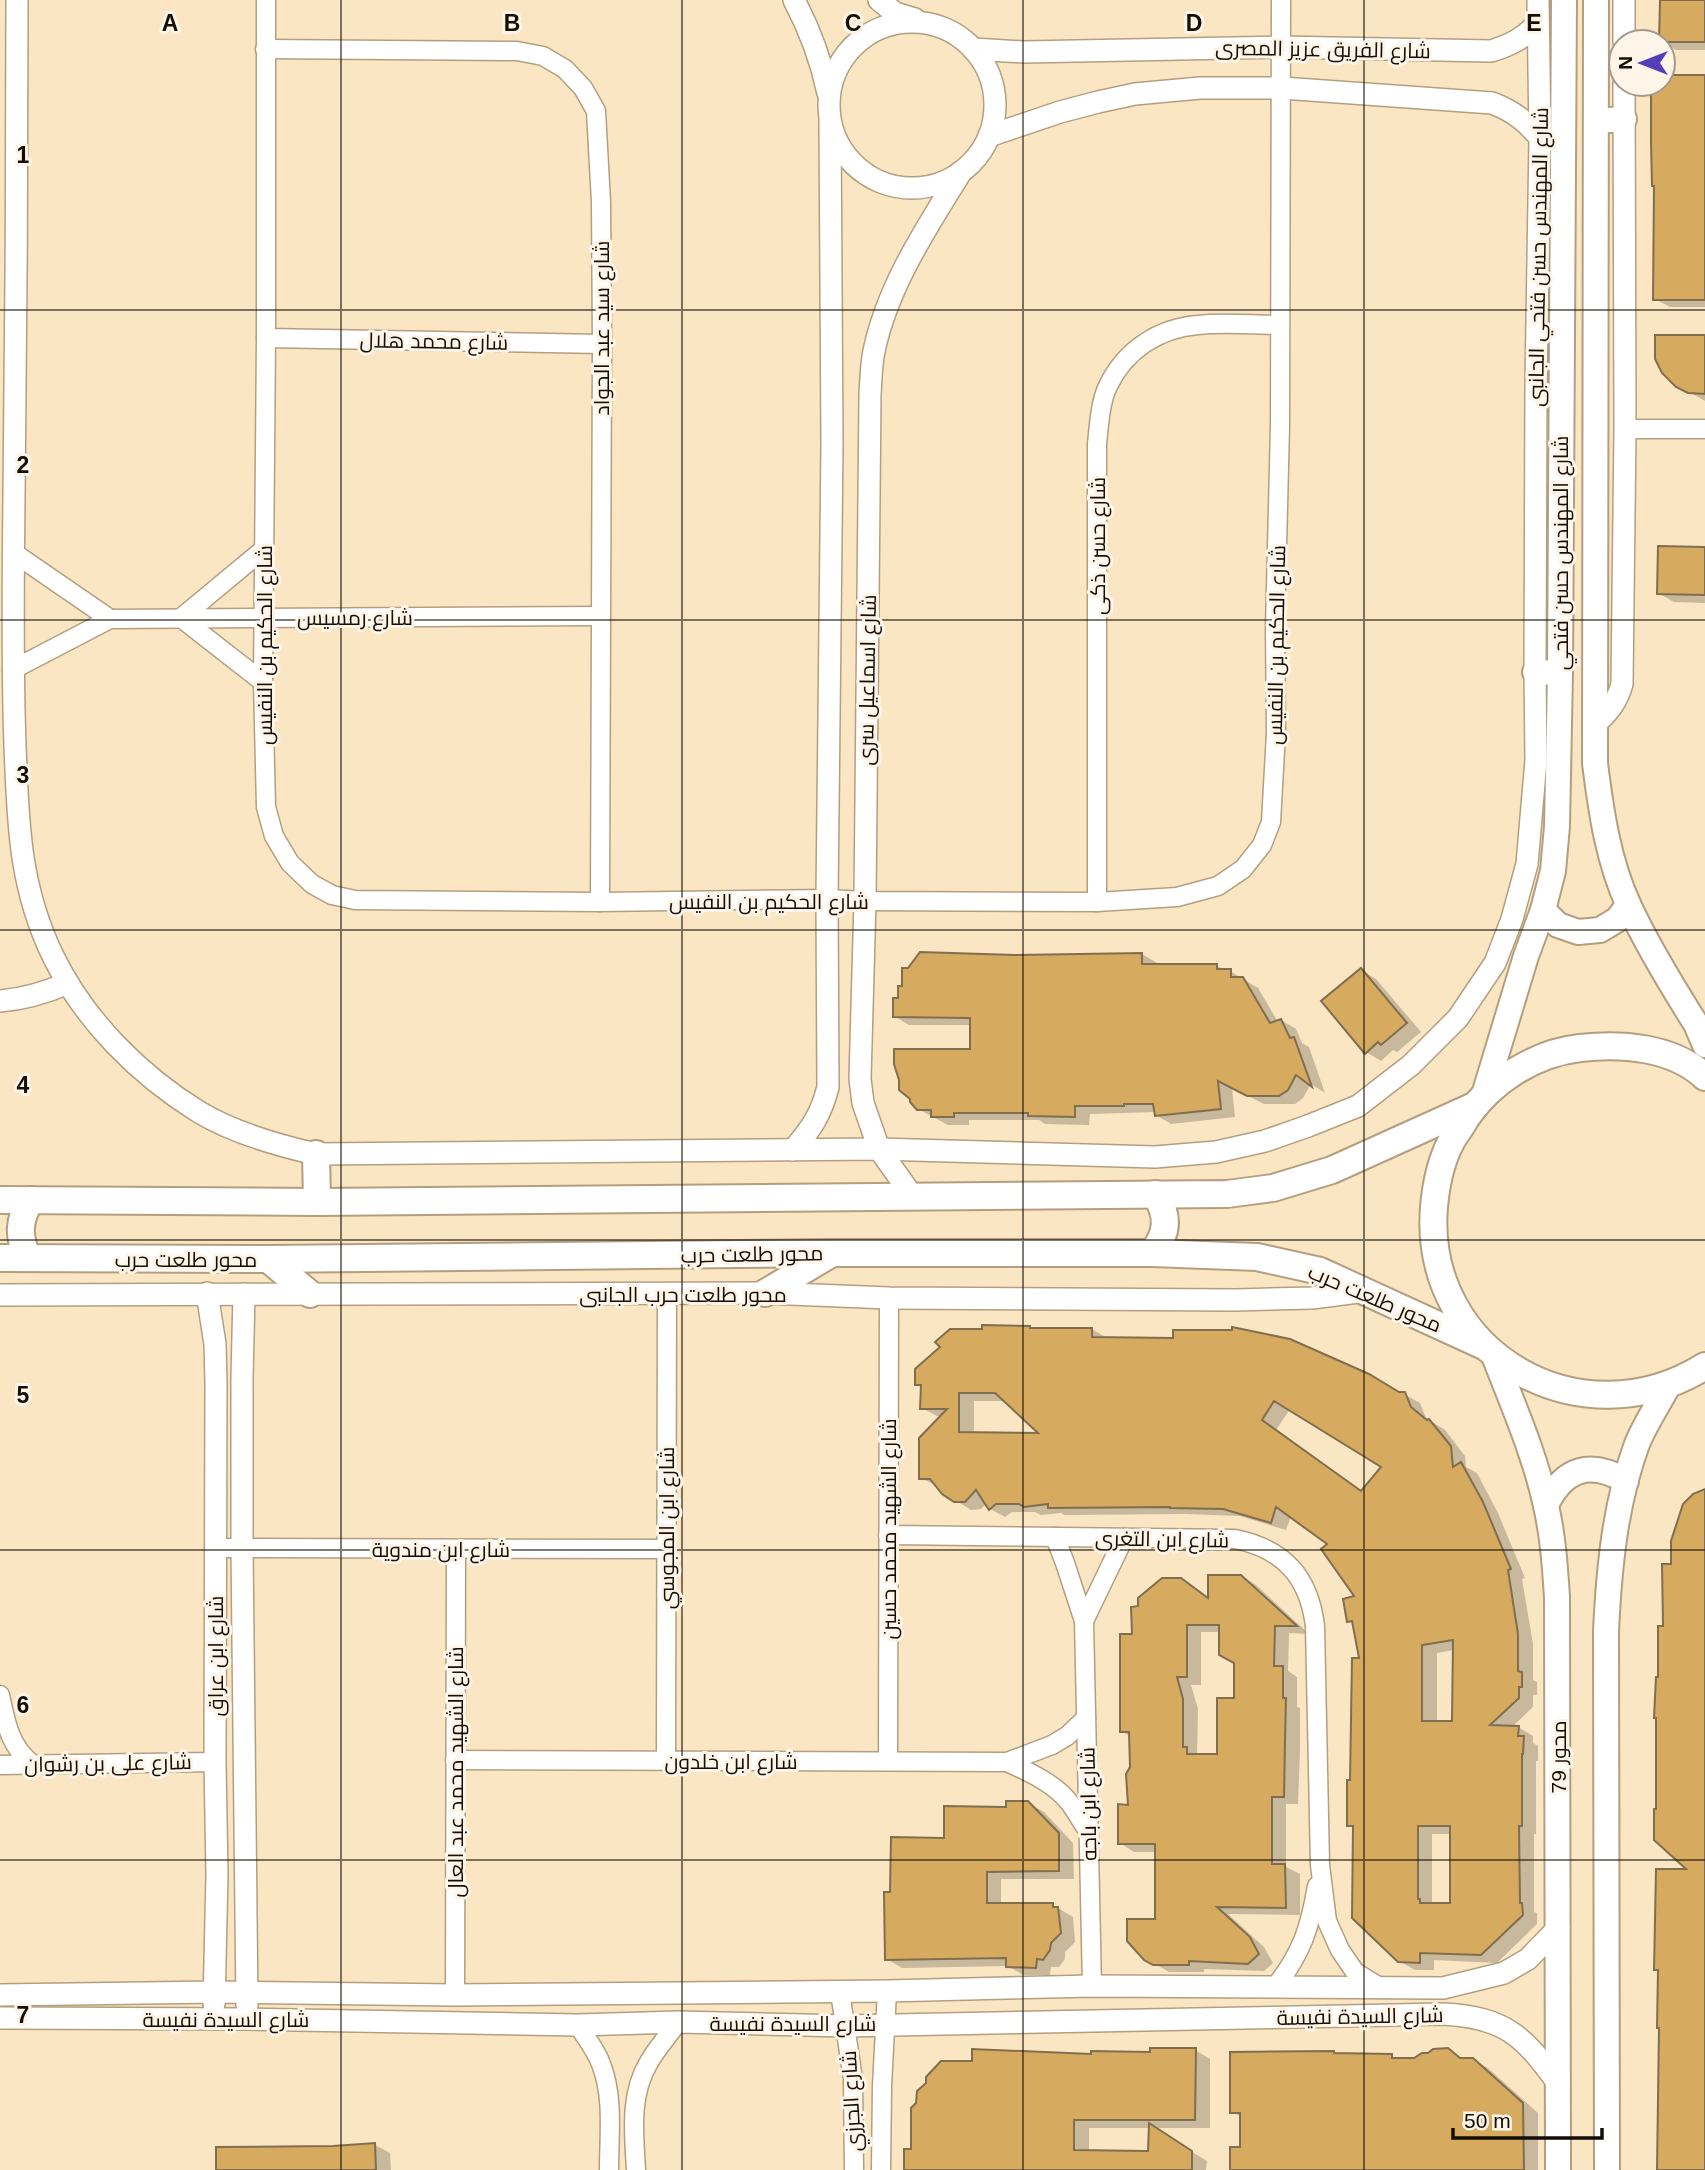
<svg xmlns="http://www.w3.org/2000/svg" width="1705" height="2170" viewBox="0 0 1705 2170" font-family="Helvetica,Cairo,sans-serif">
  <style>
    .shadow { fill: #0003; fill-rule: evenodd }
    .building { fill: #d6ab60; stroke: #806e4f; stroke-width: 2; fill-rule: evenodd }
    .lines { fill: none; stroke-linecap: round; stroke-linejoin: round }
    .minor-casing { stroke: #b39f7f; stroke-width: 21 }
    .tertiary-casing { stroke: #b39f7f; stroke-width: 24 }
    .secondary-casing { stroke: #b39f7f; stroke-width: 28 }
    .primary-casing { stroke: #b39f7f; stroke-width: 30 }
    .minor { stroke: #fff; stroke-width: 18 }
    .tertiary { stroke: #fff; stroke-width: 21 }
    .secondary { stroke: #fff; stroke-width: 24 }
    .primary { stroke: #fff; stroke-width: 26 }
    .grid { fill: none; stroke: #150e04; stroke-width: 2; stroke-opacity: 0.55 }
    .labels { text-anchor: middle; dominant-baseline: central; stroke-width: 6; stroke-linejoin: round; paint-order: stroke }
    .street-label { font-size: 21px; fill: #150e04; stroke: #fef5e8 }
    .grid-label { font-size: 23px; text-anchor: middle; font-weight: bold; fill: #150e04; stroke: #fef5e8; stroke-width: 6; stroke-linejoin: round; paint-order: stroke }
  </style>
  <rect width="100%" height="100%" fill="#fbe6c4"/>
  <g class="shadow">
    <polygon points="1661,0 1705,0 1705,50 1676,50 1661,41"/>
    <polygon points="1663,77 1705,77 1705,307 1670,307 1655,299 1656,186 1653,84 1663,84"/>
    <polygon points="1705,337 1705,401 1677,385"/>
    <polygon points="1705,549 1705,603 1674,602 1658,593"/>
    <polygon points="1142,954 1157,963 1157,966 1217,966 1226,971 1230,971 1258,988 1278,1022 1281,1020 1296,1029 1302,1043 1309,1047 1325,1093 1311,1084 1303,1098 1295,1104 1264,1104 1232,1088 1235,1117 1171,1124 1156,1115 1156,1112 1090,1114 1089,1125 1045,1124 1039,1120 969,1120 969,1125 948,1125 918,1109 971,1051 972,1025 909,1025 894,1016 1015,957"/>
    <polygon points="1361,970 1376,979 1421,1032 1397,1052 1393,1050 1381,1061 1366,1052"/>
    <path d="M1029 1327 1033 1330 1092 1329 1107 1338 1404 1394 1420 1403 1426 1418 1445 1430 1465 1456 1466 1467 1477 1473 1498 1513 1525 1578 1522 1579 1533 1644V1680L1537 1682V1695H1533V1707L1512 1727H1518L1533 1736V1743L1538 1746V1761H1536V1834H1534V1912L1537 1913V1924L1497 1963 1434 1960V1970H1415L1399 1961 1355 1828 1349 1825 1361 1660 1354 1624 1349 1621 1357 1598 1330 1544 1291 1516 1286 1530 1240 1516 1185 1514 1065 1515 1061 1513 1041 1515 1035 1512H1012L1005 1517 990 1509 987 1503 981 1509 971 1510 955 1500 938 1486 920 1478 942 1416H937L922 1408V1387L917 1384ZM974 1401H1006L1042 1434 974 1433ZM1290 1409 1384 1467 1362 1492 1276 1430ZM1454 1650 1453 1723H1437V1653ZM1432 1834H1451L1452 1905H1432Z"/>
    <path d="M1241 1576 1256 1585 1309 1634 1289 1633 1288 1671 1297 1677V1707L1300 1708V1749L1298 1804H1286V1867L1300 1874V1915L1228 1914 1264 1947 1273 1963 1264 1971 1204 1969V1972H1169L1145 1958 1157 1921V1852H1134L1120 1843 1130 1806 1131 1737 1121 1731 1134 1636 1140 1608 1181 1580 1210 1599ZM1201 1632H1221L1236 1662 1235 1700 1218 1756 1197 1755 1198 1709 1191 1685H1201Z"/>
    <polygon points="1028,1803 1044,1812 1073,1843 1074,1879 1001,1879 1001,1905 1053,1905 1073,1917 1075,1942 1065,1952 1065,1959 1059,1967 1051,1967 1050,1975 1023,1975 1008,1966 902,1968 887,1959 892,1894 945,1840 1007,1808"/>
    <path d="M1195 2050 1210 2059V2128H1153L1207 2161 1206 2170H906L912 2151 1093 2056ZM1089 2128H1151L1150 2153 1089 2152Z"/>
    <polygon points="1448,2050 1464,2059 1473,2059 1489,2069 1538,2113 1538,2170 1232,2170 1242,2149 1242,2117 1232,2112 1392,2056 1399,2060 1415,2060"/>
    <polygon points="375,2145 390,2153 391,2170 218,2170 333,2148"/>
  </g>
  <g class="building">
    <polygon points="1660,0 1705,0 1705,42 1659,42"/>
    <polygon points="1663,75 1705,75 1705,300 1653,300 1654,186 1652,186 1651,142 1651,84 1663,84"/>
    <polygon points="1655,335 1705,335 1705,394 1688,393 1676,387 1662,373 1655,359"/>
    <polygon points="1658,546 1705,547 1705,595 1657,594"/>
    <polygon points="920,952 1015,955 1142,953 1142,964 1217,964 1217,969 1231,969 1231,977 1243,977 1270,1023 1281,1019 1290,1038 1294,1037 1312,1087 1296,1075 1288,1090 1279,1096 1247,1096 1218,1081 1221,1109 1155,1116 1153,1104 1124,1104 1124,1106 1075,1106 1075,1117 1028,1116 1028,1113 954,1113 954,1117 931,1117 931,1110 917,1110 910,1102 910,1099 899,1090 899,1080 894,1064 894,1049 970,1049 970,1018 893,1017 893,998 898,998 898,986 902,986 902,968 908,968"/>
    <polygon points="1361,968 1407,1023 1381,1045 1378,1042 1365,1054 1321,1001"/>
    <path d="M982 1325 1030 1326V1328H1092V1337L1173 1338V1330H1232V1327L1290 1339 1369 1374 1399 1392H1405L1411 1407 1427 1420 1429 1419 1451 1446 1453 1467 1461 1462 1483 1502 1511 1569 1508 1570 1518 1634V1671L1522 1672V1687H1519V1698L1490 1725 1519 1726 1518 1736H1524L1523 1754H1522V1826H1519L1520 1903H1522L1523 1915 1481 1955 1420 1953V1963L1398 1962 1352 1918 1353 1826H1347V1780H1350L1352 1658H1359L1352 1621 1347 1622 1343 1599 1354 1596 1321 1549 1327 1544 1276 1507 1271 1523 1223 1509 1170 1508V1507L1048 1508V1504L1024 1507 1019 1504H996L989 1510 976 1490 965 1502H954L942 1494 930 1479H919V1438L947 1409H920L921 1385H915V1369L940 1347 935 1342 950 1329H982ZM959 1393H995L1038 1433 959 1432ZM1274 1401 1381 1467 1361 1491 1262 1420ZM1453 1640 1452 1721H1422V1645ZM1418 1826H1450V1903H1420V1899H1418Z"/>
    <polygon points="1705,1489 1705,2170 1657,2170 1659,2028 1657,2028 1658,1970 1654,1970 1656,1869 1686,1869 1654,1840 1654,1809 1656,1809 1656,1718 1654,1718 1656,1677 1658,1677 1658,1626 1663,1626 1662,1564 1671,1564 1671,1541 1683,1504 1693,1494"/>
    <path d="M1208 1575H1241L1297 1626H1275L1274 1666H1283V1698H1286L1285 1740 1284 1797H1272V1864H1285L1286 1908 1217 1907 1250 1937 1253 1943 1259 1954 1248 1964 1189 1961V1965H1153L1144 1960 1127 1941V1919H1155V1844H1118V1804L1128 1805 1126 1774 1130 1767 1129 1732H1120V1634H1132L1131 1607 1138 1606V1598L1162 1578H1181L1208 1598ZM1187 1625H1219V1655L1234 1663V1698H1217V1754H1187V1747H1183V1699L1177 1677H1187Z"/>
    <polygon points="1006,1801 1028,1801 1059,1833 1059,1871 987,1872 987,1903 1053,1903 1053,1907 1058,1907 1061,1933 1051,1943 1050,1950 1043,1960 1037,1959 1036,1968 1006,1967 1006,1958 885,1960 884,1892 890,1892 891,1837 944,1838 944,1806 1006,1807"/>
    <polygon points="1150,2048 1196,2048 1195,2120 1074,2120 1074,2150 1148,2151 1149,2123 1192,2151 1192,2170 904,2170 904,2149 911,2149 911,2108 916,2103 917,2091 926,2083 926,2077 941,2061 972,2061 972,2049 1091,2054 1091,2051 1150,2052"/>
    <polygon points="1448,2048 1460,2058 1473,2058 1523,2103 1524,2170 1230,2170 1230,2147 1240,2147 1240,2113 1230,2113 1230,2052 1334,2051 1334,2053 1392,2054 1392,2058 1414,2058 1422,2053 1428,2053 1433,2049"/>
    <polygon points="375,2143 376,2170 216,2170 216,2147 333,2146"/>
  </g>
  <g class="lines">
    <defs>
      <g id="minor">
        <polyline points="266,0 266,338 263,682 266,807 274,836 290,863 312,884 332,895 355,900 600,902 827,899 865,901 1097,902 1177,897 1218,886 1243,869 1262,845 1271,822 1276,733 1275,627 1280,426 1281,0"/>
        <polyline points="265,49 517,51 543,56 565,69 583,88 596,111 601,202 602,344 600,902"/>
        <polyline points="266,338 602,344"/>
        <polyline points="1625,429 1705,429"/>
        <polyline points="14,553 110,619"/>
        <polyline points="12,670 110,619 600,616"/>
        <polyline points="263,682 181,618 264,549"/>
        <path d="M1097 902V444C1099 426 1100 402 1108 386 1125 350 1159 328 1198 325 1225 322 1253 325 1279 325"/>
        <path d="M888 1535 1235 1539C1284 1549 1309 1577 1315 1626L1320 1865 1327 1921 1340 1950 1355 1972 1381 1988"/>
        <polyline points="1055,1537 1065,1563 1084,1621 1092,1986"/>
        <polyline points="216,1548 666,1549"/>
        <polyline points="1084,1621 1124,1538"/>
        <path d="M0 1695C6 1723 9 1745 32 1764"/>
        <polyline points="455,1760 1007,1762 1052,1745 1067,1736 1086,1718"/>
        <polyline points="666,1760 667,1295"/>
        <polyline points="888,1761 889,1298"/>
        <path d="M1007 1762C1029 1772 1054 1783 1069 1802 1076 1811 1081 1821 1088 1831"/>
        <polyline points="0,1765 215,1762"/>
        <path d="M1276 1986C1302 1952 1310 1928 1317 1886"/>
        <polyline points="840,1992 853,2079 854,2170"/>
        <polyline points="455,1995 456,1549"/>
        <path d="M578 2025C586 2038 596 2050 601 2064 614 2097 609 2135 609 2170"/>
        <path d="M636 2170C634 2134 629 2095 649 2062 657 2048 668 2036 678 2022"/>
        <polyline points="881,2170 882,2086 887,1991"/>
      </g>
      <g id="tertiary">
        <path d="M17 0C17 166 16 331 14 497 13 580 12 663 15 746 18 822 19 886 53 956 84 1020 139 1075 199 1112 234 1133 276 1145 316 1154L879 1149 1155 1157 1216 1152 1265 1141 1308 1126 1358 1106 1411 1065 1458 1018 1495 963 1512 919 1527 864 1536 760 1535 672 1536 382 1540 138 1538 0"/>
        <path d="M794 0C810 30 821 60 828 93"/>
        <polyline points="879,0 895,13 915,19"/>
        <circle cx="912" cy="105" r="83"/>
        <polyline points="1624,42 1624,0"/>
        <path d="M973 49 1024 52 1280 47 1491 51C1511 45 1524 38 1538 23"/>
        <path d="M989 136 1060 112 1098 102 1135 94 1200 88H1282L1492 103C1513 111 1526 121 1540 138"/>
        <path d="M1594 725C1608 713 1617 702 1622 684L1625 429 1624 84"/>
        <path d="M0 1001C25 999 45 993 68 983"/>
        <path d="M793 1150C811 1129 821 1115 828 1087L827 899 832 444 830 122"/>
        <path d="M913 1197 879 1149 863 1103 860 1079 865 901 870 394C871 380 871 365 874 351 888 285 926 229 961 172"/>
        <polyline points="207,1293 215,1344 216,1383 215,1762 217,1875 214,2004"/>
        <polyline points="244,1294 242,1378 242,1548 247,2006"/>
        <polyline points="0,1295 765,1293 889,1298 1236,1300 1312,1298 1366,1291"/>
        <polyline points="0,1995 216,1992 455,1995 887,1991 1092,1986 1443,1988 1504,1973 1528,1959 1559,1927"/>
        <path d="M0 2018 247 2019 578 2025 678 2022 845 2026 1443 2014C1505 2017 1524 2036 1559 2085"/>
      </g>
      <g id="secondary">
        <path d="M1596 0 1595 763C1601 811 1608 861 1629 906 1648 947 1672 986 1696 1024L1705 1045"/>
        <polyline points="1596,121 1624,119"/>
        <polyline points="1535,672 1560,673"/>
        <polyline points="1543,910 1558,925 1578,932 1600,930 1618,919 1628,905"/>
        <polyline points="1484,1095 1526,956 1543,910 1553,871 1557,826 1560,673 1564,0"/>
        <path d="M1493 1353C1512 1403 1535 1454 1546 1506 1553 1536 1555 1567 1557 1597L1558 2170"/>
        <path d="M1546 1505C1564 1468 1590 1460 1626 1481"/>
        <path d="M1607 2170 1606 1631C1609 1568 1615 1504 1637 1444 1645 1424 1658 1405 1668 1386"/>
      </g>
      <g id="primary">
        <path d="M1705 1077C1673 1047 1621 1043 1580 1048 1535 1053 1491 1081 1466 1118 1462 1126 1456 1133 1452 1140 1441 1160 1436 1184 1434 1207 1422 1354 1581 1444 1705 1366"/>
        <polyline points="316,1154 317,1202"/>
        <polyline points="0,1200 317,1202 1227,1194 1273,1188 1332,1170 1476,1105"/>
        <path d="M1152 1253C1168 1234 1169 1215 1155 1194"/>
        <polyline points="0,1258 268,1259 831,1253 1152,1253 1257,1257 1320,1271 1486,1347"/>
        <path d="M28 1258C18 1237 18 1220 31 1200"/>
        <polyline points="268,1259 310,1294"/>
        <polyline points="765,1293 829,1255"/>
      </g>
    </defs>
    <use href="#minor" class="minor-casing"/>
    <use href="#tertiary" class="tertiary-casing"/>
    <use href="#secondary" class="secondary-casing"/>
    <use href="#primary" class="primary-casing"/>
    <use href="#minor" class="minor"/>
    <use href="#tertiary" class="tertiary"/>
    <use href="#secondary" class="secondary"/>
    <use href="#primary" class="primary"/>
  </g>
  <path class="grid" d="M341 0V2170M682 0V2170M1023 0V2170M1364 0V2170M0 310H1705M0 620H1705M0 930H1705M0 1240H1705M0 1550H1705M0 1860H1705"/>
  <g class="labels">
    <g class="street-label">
      <text transform="translate(1323 49) rotate(1)">شارع الفريق عزيز المصرى</text>
      <text transform="translate(1538 257) rotate(-89)">شارع المهندس حسن فتحي الجانبى</text>
      <text transform="translate(601 328) rotate(-90)">شارع سيد عبد الجواد</text>
      <text transform="translate(434 341) rotate(1)">شارع محمد هلال</text>
      <text transform="translate(1097 546) rotate(-90)">شارع حسن ذكى</text>
      <text transform="translate(1560 553) rotate(-90)">شارع المهندس حسن فتحي</text>
      <text x="355" y="617">شارع رمسيس</text>
      <text transform="translate(264 645) rotate(-90)">شارع الحكيم بن النفيس</text>
      <text transform="translate(1276 645) rotate(-89)">شارع الحكيم بن النفيس</text>
      <text transform="translate(867 680) rotate(-89)">شارع اسماعيل سرى</text>
      <text x="769" y="901">شارع الحكيم بن النفيس</text>
      <text transform="translate(752 1254) rotate(-1)">محور طلعت حرب</text>
      <text x="186" y="1259">محور طلعت حرب</text>
      <text x="683" y="1294">محور طلعت حرب الجانبى</text>
      <text transform="translate(1375 1298) rotate(23)">محور طلعت حرب</text>
      <text transform="translate(666 1528) rotate(-90)">شارع ابن المجوسي</text>
      <text transform="translate(888 1529) rotate(-90)">شارع الشهيد محمد حسين</text>
      <text transform="translate(1162 1539) rotate(1)">شارع ابن التغرى</text>
      <text x="441" y="1549">شارع ابن مندوية</text>
      <text transform="translate(215 1656) rotate(-90)">شارع ابن عراق</text>
      <text transform="translate(1558 1757) rotate(-90)">محور 79</text>
      <text x="731" y="1761">شارع ابن خلدون</text>
      <text transform="translate(108 1763) rotate(-1)">شارع على بن رشوان</text>
      <text transform="translate(455 1772) rotate(-90)">شارع الشهيد محمد عبد العال</text>
      <text transform="translate(1088 1804) rotate(-91)">شارع ابن باجه</text>
      <text transform="translate(1360 2016) rotate(-1)">شارع السيدة نفيسة</text>
      <text x="226" y="2019">شارع السيدة نفيسة</text>
      <text x="793" y="2023">شارع السيدة نفيسة</text>
      <text transform="translate(851 2101) rotate(-93)">شارع الجرزي</text>
    </g>
  </g>
  <g class="grid-label">
    <text x="170" y="31">A</text>
    <text x="512" y="31">B</text>
    <text x="853" y="31">C</text>
    <text x="1194" y="31">D</text>
    <text x="1534" y="31">E</text>
    <text x="23" y="163">1</text>
    <text x="23" y="473">2</text>
    <text x="23" y="783">3</text>
    <text x="23" y="1093">4</text>
    <text x="23" y="1403">5</text>
    <text x="23" y="1713">6</text>
    <text x="23" y="2023">7</text>
  </g>
  <g transform="translate(1642 63) rotate(270)"><circle r="33" fill="#fef5e8" stroke="#a1998d" stroke-width="2"/>
  <path d="M0-5L12 26L0 18L-12 26Z" fill="#553fb7"/>
  <text y="-10" font-size="19" font-weight="bold" text-anchor="middle" fill="#150e04">N</text>
  </g>
  <path d="M1453 2128v10h149v-10" fill="none" stroke="#150e04" stroke-width="3.5"/>
  <text x="1464" y="2128" font-size="21" fill="#150e04" stroke="#fef5e8" stroke-width="5" paint-order="stroke">50 m</text>
</svg>
